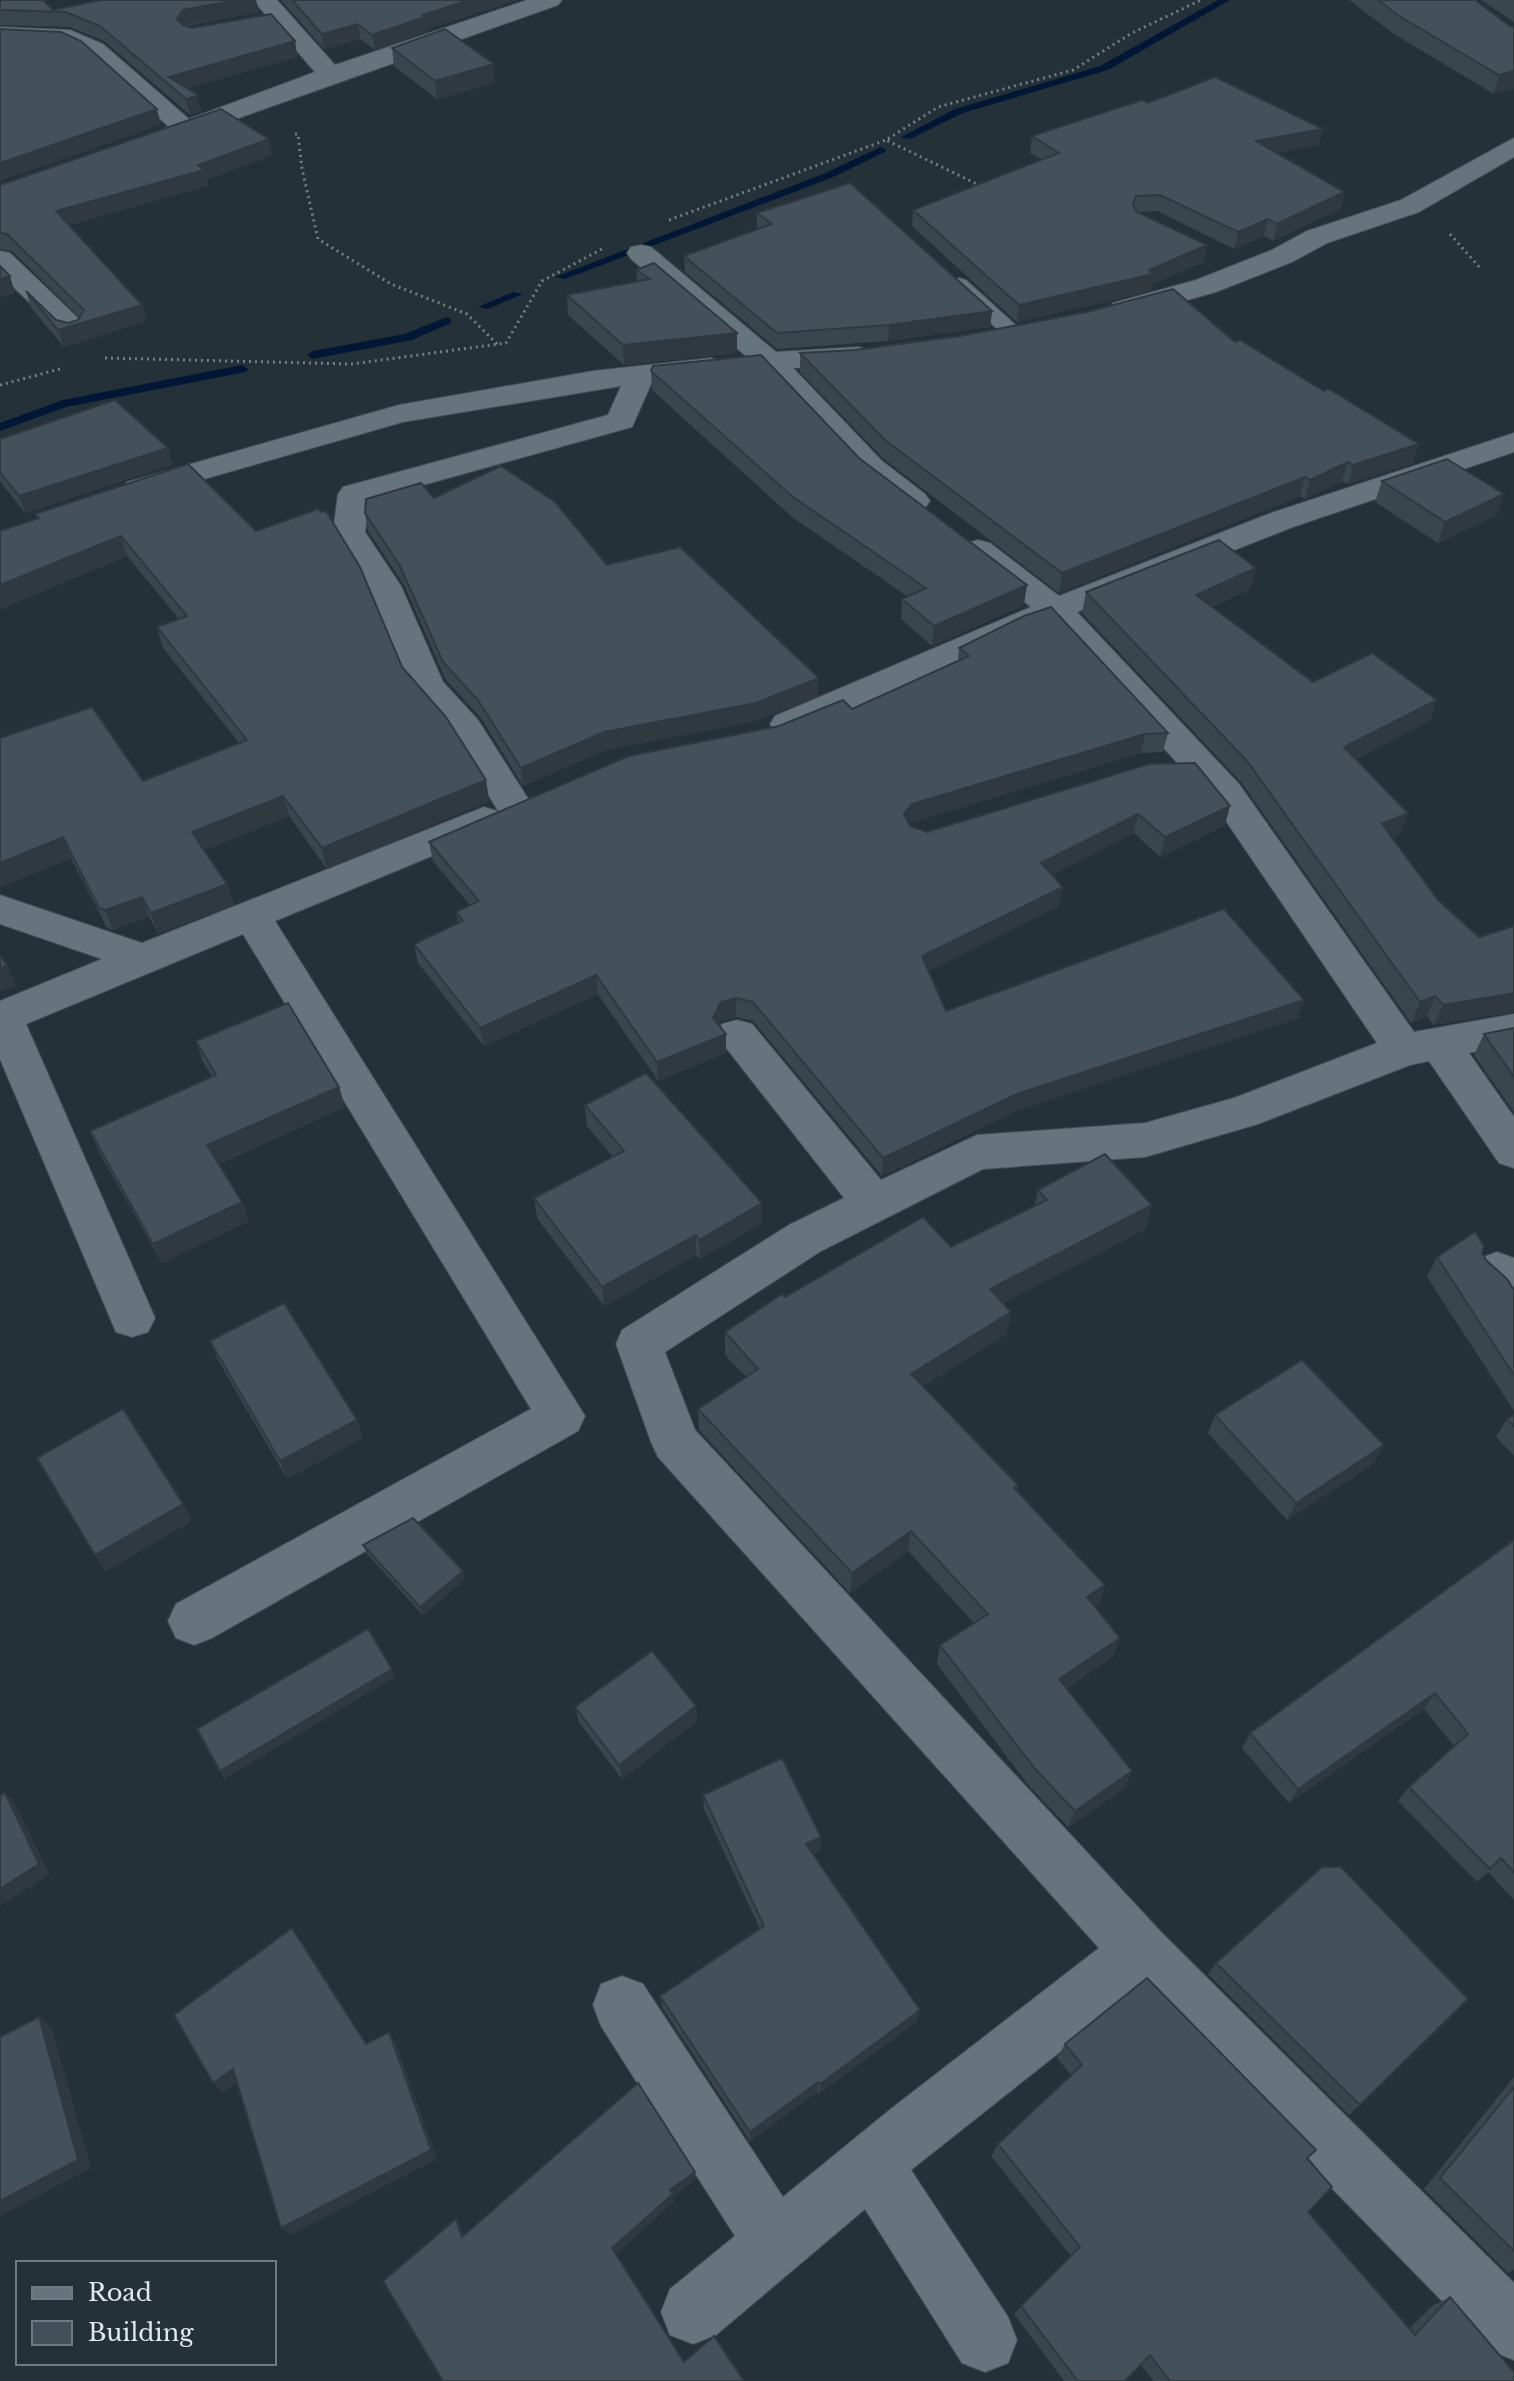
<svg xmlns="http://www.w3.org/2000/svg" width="1514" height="2381" viewBox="0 0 1514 2381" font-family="'Libre Baskerville',serif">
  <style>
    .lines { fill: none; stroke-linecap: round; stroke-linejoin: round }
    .stream { fill: #021636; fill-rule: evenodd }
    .lane-casing { stroke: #444e56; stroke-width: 2 }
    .street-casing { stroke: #444e56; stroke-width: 2 }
    .path { stroke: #747e85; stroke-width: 3; stroke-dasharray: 2 4; stroke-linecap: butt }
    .lane { fill: #66747e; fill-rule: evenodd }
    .street { fill: #66747e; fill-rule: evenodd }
    .wall { fill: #3a464e }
    .shaded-wall { fill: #303940 }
    .building { fill: #44515b; stroke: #303940; stroke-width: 2 }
  </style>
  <rect width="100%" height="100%" fill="#253139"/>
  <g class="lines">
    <g class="stream">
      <polygon points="1218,0 1230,0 1108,70 963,113 910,139 901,137 955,109 1100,66"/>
      <polygon points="881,147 886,150 885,152 831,178 565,279 555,277 823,174"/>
      <polygon points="513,292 523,294 488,309 478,307"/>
      <polygon points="447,317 451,319 451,323 412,340 313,359 307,355 313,351 405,334"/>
      <polygon points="242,365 248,369 246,372 66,407 0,431 0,423 63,400"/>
    </g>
    <defs>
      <polygon id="lane" points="959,278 966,280 1020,329 1024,333 1020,337 1006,337 952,288 949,284 952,280"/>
      <g id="street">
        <polygon points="253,0 277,0 335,65 527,0 562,0 558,5 171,142 162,139 158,134 168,126 87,54 66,44 0,41 0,27 70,30 103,44 189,119 315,72"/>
        <polygon points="1514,138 1514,157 1419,212 1327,243 1292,262 1216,292 1123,318 1113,315 1109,309 1113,303 1196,280 1272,250 1307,231 1401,200"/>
        <polygon points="641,245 651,247 776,352 859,347 869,350 874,356 869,362 859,365 793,368 882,461 925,494 930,501 925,508 914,511 903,508 860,475 759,367 631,259 627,253 631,247"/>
        <polygon points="0,251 10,253 82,322 86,328 82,334 72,337 62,334 0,274"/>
        <polygon points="711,358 721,361 726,367 721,373 652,382 632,427 369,500 365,532 401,586 443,682 478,720 534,808 528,817 515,821 502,817 452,736 409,687 367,586 333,532 338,494 343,487 608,415 621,386 403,422 138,498 127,496 122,489 127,482 399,405 593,371"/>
        <polygon points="1514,433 1514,452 1293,527 1077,612 1239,784 1414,1032 1514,1014 1514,1044 1469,1053 1514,1117 1514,1168 1499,1163 1429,1061 1410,1065 1258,1124 1145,1157 983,1169 821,1251 665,1352 695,1430 1161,1932 1514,2283 1514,2360 1491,2351 1138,1990 911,2170 1008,2317 1017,2340 1008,2363 985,2372 962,2363 865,2209 716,2335 693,2344 670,2335 661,2312 670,2289 735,2236 601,2026 593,2005 601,1984 622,1976 643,1984 783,2197 892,2108 1099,1948 658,1457 651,1442 616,1344 622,1330 789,1225 844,1198 716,1035 722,1024 737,1020 752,1024 881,1180 977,1135 1145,1123 1234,1098 1377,1043 1213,802 1050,624 801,732 788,736 775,732 770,724 775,716 1031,607 966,557 962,550 966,543 978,540 990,543 1059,596 1271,513"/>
        <polygon points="484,807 497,811 503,820 497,829 275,921 585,1416 578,1431 212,1638 194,1645 176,1638 168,1621 176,1604 531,1409 243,934 26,1024 155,1318 148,1332 132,1337 116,1332 0,1059 0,1001 102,959 0,924 0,895 142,943"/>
        <path d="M1497 1252 1514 1258V1303C1495 1296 1483 1289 1474 1271L1481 1258Z"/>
      </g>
    </defs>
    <use href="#lane" class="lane-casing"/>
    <use href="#street" class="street-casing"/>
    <g class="path">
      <polyline points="295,134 298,134 302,169 318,239 391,284 467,314 497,344"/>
      <polyline points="981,186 886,140 938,107 1073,70 1132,33 1201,0"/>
      <polyline points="669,220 886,140"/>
      <polyline points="1450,234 1480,268"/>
      <polyline points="105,358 352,364 506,343 542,281 602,249"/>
      <polyline points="0,385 60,369"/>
    </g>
    <use href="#lane" class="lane"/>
    <use href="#street" class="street"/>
  </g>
  <g class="wall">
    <polygon points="0,0 53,10 101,0 256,0 259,12 186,26 295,41 297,57 187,88 201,111 190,115 104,41 70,27 0,25"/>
    <polygon points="281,0 518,0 427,29 427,32 375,50 360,39 324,49"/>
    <polygon points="1349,0 1475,0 1510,26 1514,27 1494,94 1394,34"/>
    <polygon points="1481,0 1514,0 1514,22"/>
    <polygon points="392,48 495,83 437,99 394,66"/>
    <polygon points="1148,103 1319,145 1277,153 1344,192 1340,209 1273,241 1264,236 1234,249 1157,211 1138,212 1207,245 1204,262 1152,284 1151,291 1017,322 912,226 913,210 1042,160 1030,153 1032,136"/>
    <polygon points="269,139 272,155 206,180 208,186 69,225 142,305 146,321 64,347 31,308 26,291 56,320 68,323 78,320 79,317 12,251 0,249 0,185"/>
    <polygon points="757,213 992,311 990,327 888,341 777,349 685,272 684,256 758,229 757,228"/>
    <polygon points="654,263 737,353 624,365 568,315 567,295 637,281 636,270"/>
    <polygon points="1235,342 1413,463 1348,484 1342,481 1305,499 1300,496 1059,593 884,459 800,372 800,353"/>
    <polygon points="651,371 859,458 1024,605 932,646 901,619 902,599 907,596 792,517 652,390"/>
    <polygon points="0,439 168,448 172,465 25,513 0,481"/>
    <polygon points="1382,481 1497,515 1438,543 1375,502"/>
    <polygon points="365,513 607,565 818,696 756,721 606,750 523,786 481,718 446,680 404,585 368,531"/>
    <polygon points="35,514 256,531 402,667 486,780 489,801 327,869 289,816 204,850 227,884 234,905 158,933 149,917 113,930 107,928 71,858 0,887 0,738 143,781 239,743 163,648 157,627 179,619 127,556 0,609 0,531 37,519"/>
    <polygon points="1256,568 1250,589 1212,607 1313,682 1430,721 1356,759 1400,834 1392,838 1438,900 1479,937 1434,1025 1427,1016 1411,1023 1241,782 1082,613 1086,592"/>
    <polygon points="959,648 1168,733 1163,752 1141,753 910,823 910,826 927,832 1149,764 1225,825 1160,857 1134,833 1052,875 1063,887 1059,906 928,971 946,1011 1298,1018 1014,1112 882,1176 753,1021 736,1017 721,1021 719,1026 726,1053 658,1081 598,994 484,1046 418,963 414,944 458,924 456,912 470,905 433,861 429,842 779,726 852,709 958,661"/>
    <polygon points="1514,1028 1514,1112 1474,1055 1484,1034"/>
    <polygon points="196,1041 339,1087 345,1107 219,1164 242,1202 249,1221 162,1263 99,1152 90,1131 212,1077 203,1062"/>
    <polygon points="585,1105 762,1223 700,1259 696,1255 604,1306 537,1218 534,1198 613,1157 587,1126"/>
    <polygon points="1038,1190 1146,1229 1003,1303 1007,1334 923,1386 1018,1485 1017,1490 1105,1585 1099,1604 1095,1607 1120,1638 1113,1657 1067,1688 1125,1788 1068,1827 1030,1787 937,1664 940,1645 974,1623 908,1551 850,1593 699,1430 698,1409 746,1377 725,1355 725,1332 785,1297 951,1247 1034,1207"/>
    <polygon points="1482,1253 1486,1260 1514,1290 1514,1411 1427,1277 1437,1257"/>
    <polygon points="210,1341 363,1438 287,1479 218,1360"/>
    <polygon points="1215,1415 1374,1463 1287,1520 1208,1433"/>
    <polygon points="1514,1415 1514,1456 1496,1437 1507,1419"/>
    <polygon points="1514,1540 1514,1900 1488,1872 1477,1882 1398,1801 1409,1787 1454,1746 1424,1709 1289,1803 1242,1748 1250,1733"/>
    <polygon points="363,1545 465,1579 423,1615 367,1554"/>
    <polygon points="575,1707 697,1721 622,1779 579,1722"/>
    <polygon points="703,1795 820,1850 813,1854 920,2010 916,2022 819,2094 817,2092 750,2141 662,2007 660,1996 760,1929 704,1809"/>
    <polygon points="1216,1963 1360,2105 1349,2115 1208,1974"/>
    <polygon points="1065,2044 1307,2158 1308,2212 1409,2329 1432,2306 1450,2297 1514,2381 1154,2381 1141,2365 1125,2381 1064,2381 1014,2314 1071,2256 991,2156 998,2144 1071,2075 1057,2058"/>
    <polygon points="1514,2077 1514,2270 1508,2273 1424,2189"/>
  </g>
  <g class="shaded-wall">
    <polygon points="237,0 256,0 259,12 186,25 181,35 177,19 183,10"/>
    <polygon points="469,0 518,0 427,29 427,32 375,50 372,35 423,15"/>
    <polygon points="358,24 360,39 324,49 322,34"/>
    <polygon points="295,41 297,57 177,91 169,77"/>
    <polygon points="494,64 495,83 437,99 435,81"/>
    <polygon points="1514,71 1514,89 1494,94 1499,75"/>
    <polygon points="198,95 201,111 190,115 186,99"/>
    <polygon points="157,109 161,125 0,181 0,163"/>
    <polygon points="1323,129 1319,145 1253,157 1256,141"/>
    <polygon points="269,139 272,155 206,180 208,186 61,227 56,211 198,165"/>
    <polygon points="1344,192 1340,209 1273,241 1277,224"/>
    <polygon points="1268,219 1264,236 1234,249 1238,232"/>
    <polygon points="1207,245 1204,262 1152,284 1151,291 1017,322 1019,305 1149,270"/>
    <polygon points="10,276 15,293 0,298 0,279"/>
    <polygon points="142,305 146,321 64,347 58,330"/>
    <polygon points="992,311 990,327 888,341 889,325"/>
    <polygon points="737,333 737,353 624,365 623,345"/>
    <polygon points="1419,444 1413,463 1348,484 1353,465"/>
    <polygon points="168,448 172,465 25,513 19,496"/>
    <polygon points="1348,462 1342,481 1305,499 1310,480"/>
    <polygon points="1305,477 1300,496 1059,593 1062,573"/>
    <polygon points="1504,494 1497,515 1438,543 1445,522"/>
    <polygon points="121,536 127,556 0,609 0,585"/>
    <polygon points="1256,568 1250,589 1191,616 1196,595"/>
    <polygon points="1027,585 1024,605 932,646 934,626"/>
    <polygon points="819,678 818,696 756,721 606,750 523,786 521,768 604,732"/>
    <polygon points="1437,700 1430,721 1337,769 1344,747"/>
    <polygon points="1145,734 1141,753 910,823 902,833 904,814 912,804"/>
    <polygon points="486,780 489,801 327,869 322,848"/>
    <polygon points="283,796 289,816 198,853 192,832"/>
    <polygon points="1230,806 1225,825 1160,857 1165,837"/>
    <polygon points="1408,813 1400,834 1374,846 1382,824"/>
    <polygon points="1138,814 1134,833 1038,882 1041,863"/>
    <polygon points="63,837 71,858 0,887 0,863"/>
    <polygon points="227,884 234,905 158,933 151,913"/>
    <polygon points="1063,887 1059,906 920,975 922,956"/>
    <polygon points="142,897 149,917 113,930 105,910"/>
    <polygon points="7,965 16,986 0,992 0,968"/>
    <polygon points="596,975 598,994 484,1046 480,1028"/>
    <polygon points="1514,993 1514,1012 1434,1025 1443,1005"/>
    <polygon points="1435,996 1427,1016 1411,1023 1420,1002"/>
    <polygon points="736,998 736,1017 721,1021 714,1037 713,1018 721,1002"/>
    <polygon points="1304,1000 1298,1018 1014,1112 882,1176 883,1158 1017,1094"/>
    <polygon points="726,1034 726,1053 658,1081 657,1062"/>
    <polygon points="339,1087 345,1107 215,1165 207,1145"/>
    <polygon points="242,1202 249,1221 162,1263 153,1244"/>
    <polygon points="762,1203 762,1223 700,1259 699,1240"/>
    <polygon points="1152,1205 1146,1229 986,1312 990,1289"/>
    <polygon points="696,1235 696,1255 604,1306 602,1287"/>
    <polygon points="1011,1312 1007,1334 908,1396 911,1374"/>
    <polygon points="357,1420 363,1438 287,1479 280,1461"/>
    <polygon points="1384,1445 1374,1463 1287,1520 1296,1503"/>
    <polygon points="183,1504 192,1521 105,1572 95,1555"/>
    <polygon points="911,1531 908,1551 850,1593 852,1573"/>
    <polygon points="463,1571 465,1579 423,1615 420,1607"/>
    <polygon points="1105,1585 1099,1604 1080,1617 1087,1597"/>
    <polygon points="1120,1638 1113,1657 1053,1697 1059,1679"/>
    <polygon points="392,1669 395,1677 224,1779 220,1771"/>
    <polygon points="1435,1693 1424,1709 1289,1803 1298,1789"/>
    <polygon points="696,1706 697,1721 622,1779 619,1765"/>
    <polygon points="1132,1771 1125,1788 1068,1827 1075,1811"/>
    <polygon points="5,1793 15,1804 50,1874 0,1906"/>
    <polygon points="821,1837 820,1850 805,1858 806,1844"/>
    <polygon points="920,2010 916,2022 819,2094 820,2084"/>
    <polygon points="39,2017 52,2028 91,2168 0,2216 0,2201"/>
    <polygon points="389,2032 396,2043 437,2159 290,2235 281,2228"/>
    <polygon points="233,2069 242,2079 223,2093 213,2083"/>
    <polygon points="818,2082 817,2092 750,2141 750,2132"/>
    <polygon points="695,2172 696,2180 673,2197 674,2202 615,2255 612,2248 670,2190"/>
    <polygon points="456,2219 461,2227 467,2244 462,2237"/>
  </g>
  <g class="building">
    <polygon points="0,0 43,0 53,10 101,0 237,0 183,10 177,19 183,25 192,28 271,14 295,41 169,77 198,95 186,99 100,26 66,12 0,10"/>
    <polygon points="292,0 469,0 423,15 425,17 372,35 358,24 322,34"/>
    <polygon points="1378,0 1475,0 1510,26 1514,27 1514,71 1499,75 1399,16"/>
    <polygon points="0,29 61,32 81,41 157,109 0,163"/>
    <polygon points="445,29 494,64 435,81 392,48"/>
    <polygon points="1215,77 1323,129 1256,141 1344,192 1277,224 1268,219 1238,232 1160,195 1136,196 1133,205 1137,212 1207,245 1149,270 1153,274 1019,305 913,210 1059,153 1032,136 1142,100 1148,103"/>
    <polygon points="221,109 269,139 198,165 204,170 56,211 142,305 58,330 26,291 56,320 68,323 78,320 84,310 7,234 0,233 0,185"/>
    <polygon points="850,183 992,311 889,325 777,333 684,256 772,224 757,213"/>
    <polygon points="654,263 737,333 623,345 567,295 650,279 636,270"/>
    <polygon points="0,266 10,276 0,279"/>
    <polygon points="1173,289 1235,342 1240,340 1324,391 1329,389 1419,444 1353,465 1348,462 1310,480 1305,477 1062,573 885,440 800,353 855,350 960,336 1087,312"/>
    <polygon points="761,355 859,458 1027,585 934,626 902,599 926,588 793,497 651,371 653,366"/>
    <polygon points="115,400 168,448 19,496 0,472 0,439"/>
    <polygon points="1447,459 1504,494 1445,522 1382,481"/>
    <polygon points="188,464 256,531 318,509 321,512 326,511 360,567 402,667 446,717 486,780 322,848 283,796 192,832 227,884 151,913 142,897 105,910 99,908 63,837 0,863 0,738 92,707 143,781 247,740 157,627 187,616 121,536 0,585 0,531 39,518 35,514"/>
    <polygon points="501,466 555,502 607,565 680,547 819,678 756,703 604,732 521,768 478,700 443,662 400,566 365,513 366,499 421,483 434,498"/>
    <polygon points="1219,540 1256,568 1196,595 1313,682 1372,653 1437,700 1344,747 1408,813 1382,824 1438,900 1479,937 1514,926 1514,993 1443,1005 1435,996 1420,1002 1247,761 1086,592"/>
    <polygon points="1051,607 1168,733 1145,734 912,804 904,814 910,826 927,832 1149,764 1195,763 1230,806 1165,837 1138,814 1041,863 1063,887 922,956 946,1011 1224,909 1304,1000 1017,1094 883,1158 753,1002 736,998 721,1002 713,1018 726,1034 657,1062 596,975 480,1028 414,944 463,921 456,912 479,901 429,842 629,756 779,726 843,700 852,709 969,656 959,648 1024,616"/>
    <polygon points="0,955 7,965 0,968"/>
    <polygon points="288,1003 339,1087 207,1145 242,1202 153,1244 90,1131 216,1075 196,1041"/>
    <polygon points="1514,1028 1514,1077 1484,1034"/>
    <polygon points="646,1073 762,1203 699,1240 696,1235 602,1287 534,1198 624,1151 585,1105"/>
    <polygon points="1105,1154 1152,1205 990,1289 1011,1312 911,1374 1018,1485 1014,1488 1105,1585 1087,1597 1120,1638 1059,1679 1132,1771 1075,1811 1036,1770 940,1645 988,1614 911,1531 852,1573 698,1409 758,1369 725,1332 782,1294 785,1297 923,1217 951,1247 1047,1200 1038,1190"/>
    <polygon points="1475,1232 1484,1246 1482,1253 1486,1260 1507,1279 1514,1290 1514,1375 1437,1257"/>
    <polygon points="284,1303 357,1420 280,1461 210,1341"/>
    <polygon points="1302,1360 1384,1445 1296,1503 1215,1415"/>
    <polygon points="123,1409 183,1504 95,1555 37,1458"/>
    <polygon points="1514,1415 1514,1426 1507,1419"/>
    <polygon points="413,1518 463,1571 420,1607 363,1545"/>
    <polygon points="1514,1540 1514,1872 1501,1858 1490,1869 1409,1787 1468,1734 1435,1693 1298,1789 1250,1733"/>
    <polygon points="368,1629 392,1669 220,1771 197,1729"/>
    <polygon points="652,1651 696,1706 619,1765 575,1707"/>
    <polygon points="782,1758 821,1837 806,1844 920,2010 820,2084 818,2082 750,2132 660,1996 764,1926 703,1795"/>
    <polygon points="5,1793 39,1864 0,1889 0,1796"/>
    <polygon points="1322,1867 1341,1867 1468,1999 1360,2105 1216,1963"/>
    <polygon points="292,1928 366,2044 389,2032 431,2150 281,2228 233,2069 213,2083 174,2015"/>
    <polygon points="1147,1978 1316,2150 1307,2158 1332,2187 1308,2212 1415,2335 1450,2297 1514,2372 1514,2381 1170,2381 1150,2355 1125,2381 1078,2381 1021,2306 1080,2247 998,2144 1082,2065 1065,2044"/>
    <polygon points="39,2017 78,2160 0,2201 0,2037"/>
    <polygon points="638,2083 695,2172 670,2190 673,2194 612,2248 684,2362 714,2336 744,2381 443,2381 383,2281 456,2219 462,2237"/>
    <polygon points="1514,2087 1514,2251 1440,2178"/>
  </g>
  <rect x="16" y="2261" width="260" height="104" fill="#253139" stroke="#707b81" stroke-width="2"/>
  <rect x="32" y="2287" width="40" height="12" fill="#66747e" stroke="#707b81" stroke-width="2"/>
  <text x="88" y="2301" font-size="24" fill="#e1e9ee">Road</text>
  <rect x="32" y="2321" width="40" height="24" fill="#44515b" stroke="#707b81" stroke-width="2"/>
  <text x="88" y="2341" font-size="24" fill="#e1e9ee">Building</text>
</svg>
